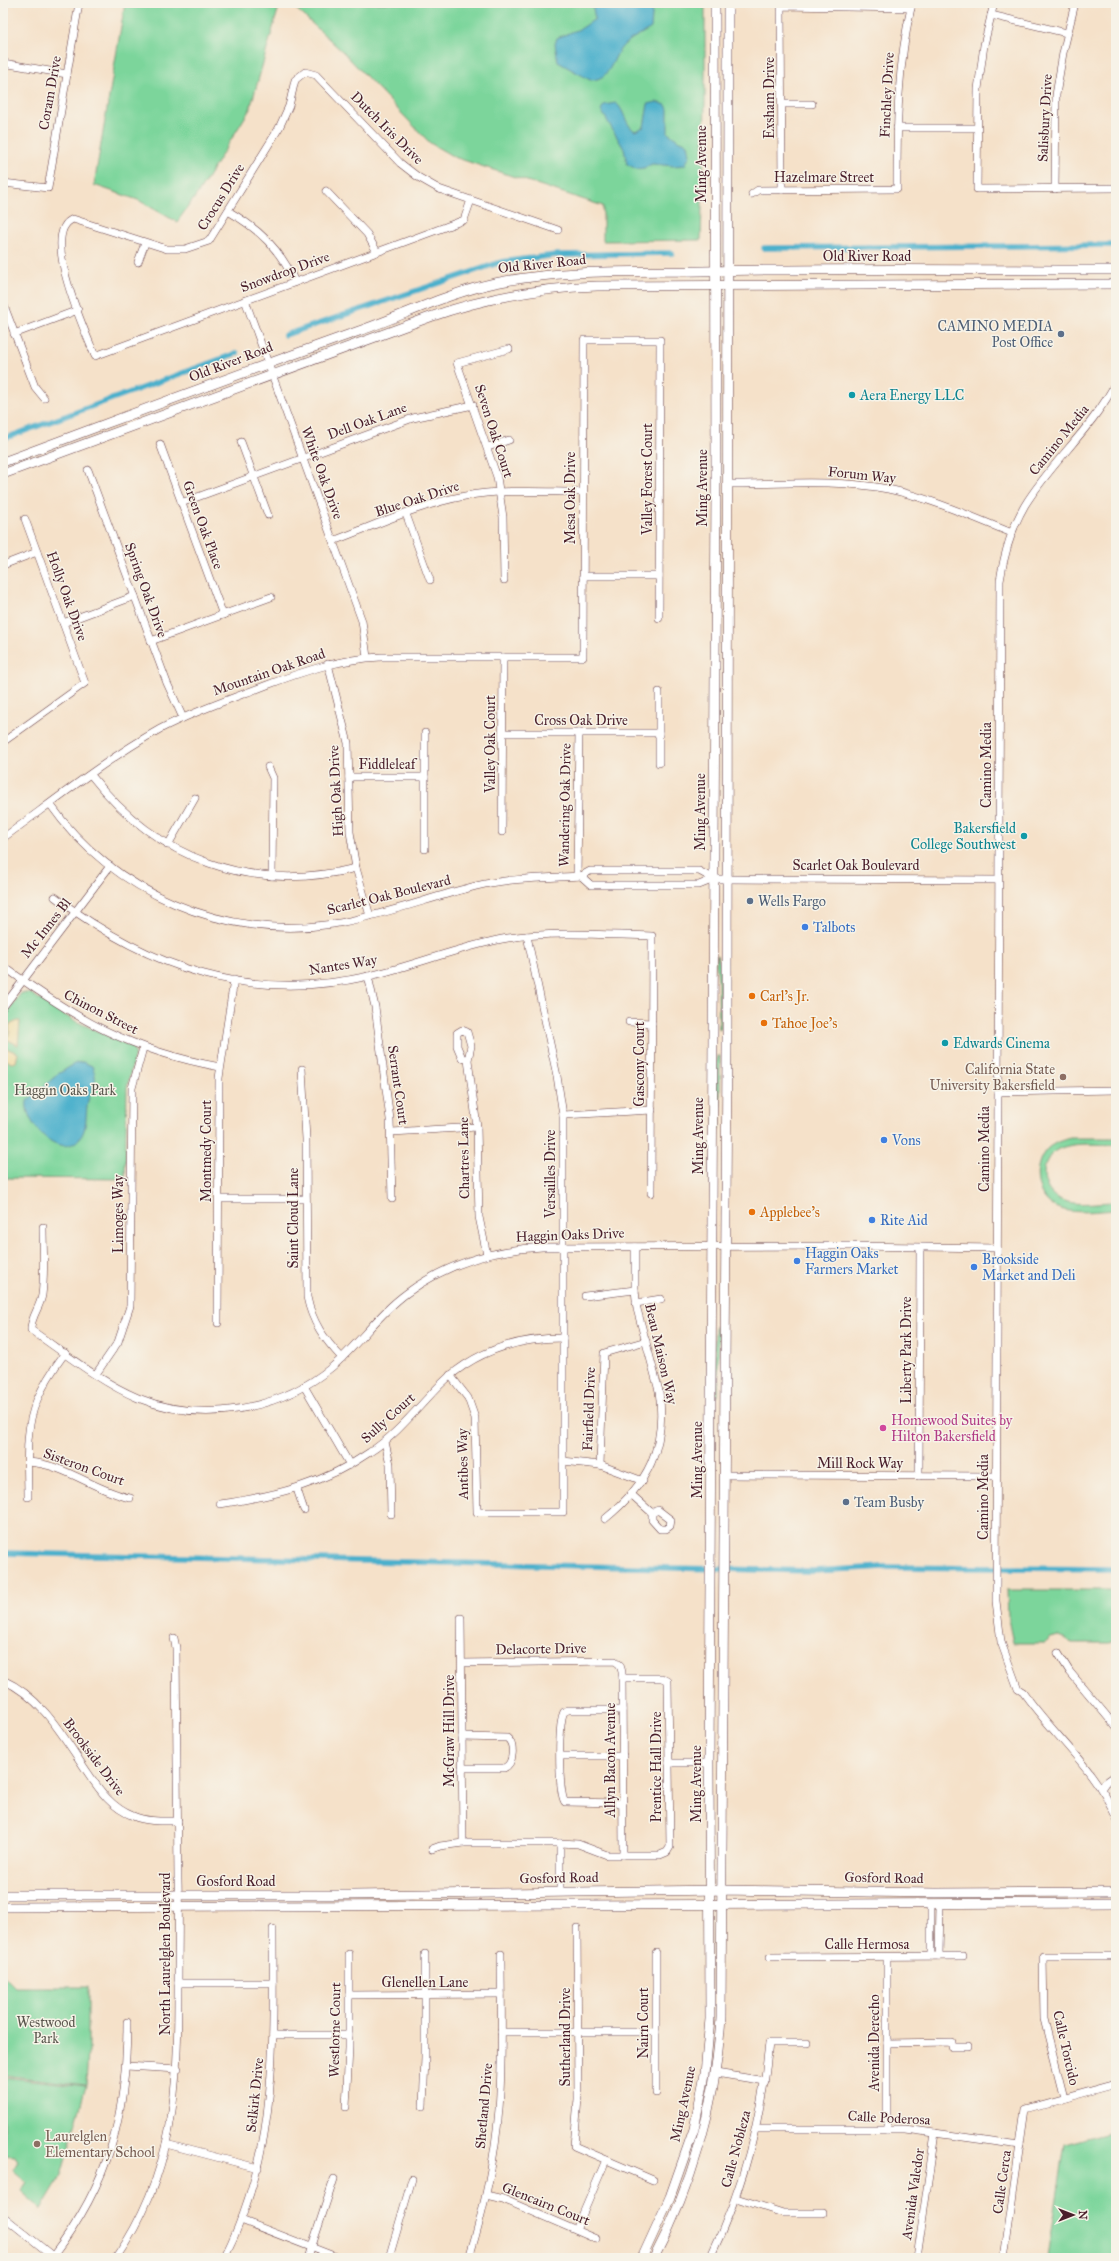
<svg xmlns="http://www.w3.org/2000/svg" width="1119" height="2261" viewBox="0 0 1119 2261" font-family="'IM FELL Great Primer',serif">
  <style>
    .green { fill: #7bd59b; stroke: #627a63 }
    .sand { fill: #eeda9e; stroke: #9c7c64 }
    .water { fill: #4cb0cc; stroke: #4b687c }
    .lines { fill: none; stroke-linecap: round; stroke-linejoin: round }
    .canal { stroke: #4cb0cc; stroke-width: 5.5 }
    .minor-casing { stroke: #643c43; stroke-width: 8 }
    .major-casing { stroke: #643c43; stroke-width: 10 }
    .minor { stroke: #fff; stroke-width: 7 }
    .major { stroke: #fff; stroke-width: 9 }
    .service-dot { fill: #5c6f8a; stroke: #f7f3e8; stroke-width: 1.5 }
    .culture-dot { fill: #0f9aa8; stroke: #f7f3e8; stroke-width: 1.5 }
    .shop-dot { fill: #3f7fe0; stroke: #f7f3e8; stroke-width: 1.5 }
    .food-dot { fill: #e8710a; stroke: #f7f3e8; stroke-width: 1.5 }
    .education-dot { fill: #8d6e63; stroke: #f7f3e8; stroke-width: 1.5 }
    .hotel-dot { fill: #d1479c; stroke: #f7f3e8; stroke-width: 1.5 }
    .labels { text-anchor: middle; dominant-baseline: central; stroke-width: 3; stroke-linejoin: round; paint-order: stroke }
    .street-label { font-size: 14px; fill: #4a1f2b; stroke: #f7f3e8 }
    .service-label { font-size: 14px; fill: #4e5e75; stroke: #f7f3e8; text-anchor: start }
    .culture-label { font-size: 14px; fill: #0d838f; stroke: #f7f3e8; text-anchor: start }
    .shop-label { font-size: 14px; fill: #366cbe; stroke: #f7f3e8; text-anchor: start }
    .food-label { font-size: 14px; fill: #c56008; stroke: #f7f3e8; text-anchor: start }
    .education-label { font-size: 14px; fill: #785e54; stroke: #f7f3e8; text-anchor: end }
    .park-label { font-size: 14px; fill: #59564d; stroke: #f7f3e8 }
    .hotel-label { font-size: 14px; fill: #b23c85; stroke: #f7f3e8; text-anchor: start }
  </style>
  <rect width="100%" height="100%" fill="#f7f3e8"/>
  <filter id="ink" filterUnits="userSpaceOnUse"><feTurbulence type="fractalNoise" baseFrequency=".025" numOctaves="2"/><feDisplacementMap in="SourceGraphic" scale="8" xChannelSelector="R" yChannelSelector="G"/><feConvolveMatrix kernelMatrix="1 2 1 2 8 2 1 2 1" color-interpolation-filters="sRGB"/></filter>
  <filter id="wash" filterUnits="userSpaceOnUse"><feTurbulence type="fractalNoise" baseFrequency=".012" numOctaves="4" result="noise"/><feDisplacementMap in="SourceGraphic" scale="16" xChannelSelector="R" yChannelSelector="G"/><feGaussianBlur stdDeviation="0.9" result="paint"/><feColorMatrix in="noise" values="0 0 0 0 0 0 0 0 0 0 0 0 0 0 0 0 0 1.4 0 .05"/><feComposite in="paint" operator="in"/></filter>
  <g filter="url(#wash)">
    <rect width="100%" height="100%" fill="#f5e1c9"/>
    <g class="green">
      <polygon points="125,3 280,3 250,109 200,190 177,222 138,200 94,185"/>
      <polygon points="290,3 705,3 705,103 701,240 603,241 603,206 454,157 430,143 343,52"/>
      <polygon points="717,955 720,964 721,1028 719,1029 718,979 716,964"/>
      <polygon points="21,993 30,993 71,1019 132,1047 135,1053 127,1088 125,1179 3,1178 3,1018"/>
      <polygon points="718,1056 720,1056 720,1128 715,1128 716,1063"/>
      <path d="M1070 1138H1116V1145C1100 1145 1080 1142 1064 1147 1037 1154 1038 1194 1064 1201 1079 1206 1100 1202 1116 1202V1210C1099 1211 1077 1214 1060 1209 1035 1201 1030 1166 1048 1148 1055 1142 1063 1141 1070 1138Z"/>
      <polygon points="715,1326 719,1335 718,1396 714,1396"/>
      <polygon points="1007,1590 1116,1590 1116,1638 1110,1643 1072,1643 1065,1638 1058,1636 1051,1638 1045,1643 1013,1643 1008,1619"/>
      <polygon points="3,1975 15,1987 88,1987 88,2052 86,2085 3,2075"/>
      <polygon points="3,2077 86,2086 61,2176 41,2209 21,2191 27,2182 13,2170 18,2161 15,2156 3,2155"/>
      <polygon points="1116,2130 1116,2258 1048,2258 1065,2144"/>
    </g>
    <g class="sand">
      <polygon points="18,1021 20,1021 18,1045 6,1039 10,1033 9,1025"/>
      <polygon points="3,1047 18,1053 16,1062 11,1063 3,1057"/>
    </g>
    <g class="water">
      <path d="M592 3H653L651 28C642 34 630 38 622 47 611 60 611 80 590 80L558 62 555 44 557 38 582 28 595 19Z"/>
      <path d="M657 102 666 105 668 109V133L678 140 688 144 690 155 685 165 674 166 652 164 644 168 636 169 627 164 624 149 601 110 604 105 616 103C626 112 624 124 635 131L644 127 648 104Z"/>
      <path d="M83 1062 92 1066C100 1083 91 1085 88 1101 85 1113 88 1130 79 1139 60 1161 23 1123 27 1101L58 1074 76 1063Z"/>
    </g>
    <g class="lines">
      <g class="canal">
        <polyline points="764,248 1116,245"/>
        <polyline points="285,335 501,262 556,255 672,253"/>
        <polyline points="3,439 237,353"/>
        <polyline points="3,1553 813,1571 884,1567 1116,1569"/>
      </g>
    </g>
  </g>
  <g filter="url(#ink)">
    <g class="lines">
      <defs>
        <g id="minor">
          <polyline points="994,3 984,45 978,89 977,189 1116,188"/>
          <polyline points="991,15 1067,33"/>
          <polyline points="3,63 67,74"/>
          <polyline points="782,104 812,104"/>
          <polyline points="897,128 977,128"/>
          <polyline points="3,183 48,188 79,3"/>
          <polyline points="1055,189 1056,95 1063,53 1075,3"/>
          <polyline points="782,190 781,6 911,8"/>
          <polyline points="326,191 367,234 377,252"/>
          <path d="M752 194 758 190 897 189C897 125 897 67 912 3"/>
          <path d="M471 200 464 220 95 356C86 333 39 232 73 219L167 249H185L209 241 279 128 289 106 295 80 305 72 316 75 400 163 418 177 439 189 558 230"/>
          <path d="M228 211C259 229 280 249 295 282"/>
          <polyline points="138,262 145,243"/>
          <polyline points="245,300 362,621 367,657"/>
          <polyline points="3,303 35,387 44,398"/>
          <polyline points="14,334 78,310"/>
          <path d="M1116 382C1093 428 1052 461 1025 505 1011 529 1004 554 1000 581L996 1601 1001 1642 1018 1689 1023 1692C1052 1734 1096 1769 1116 1817"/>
          <polyline points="241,442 268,515"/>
          <polyline points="160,444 223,615"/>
          <polyline points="488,447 509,440"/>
          <polyline points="88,470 167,683 183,718"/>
          <path d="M727 484C780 484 836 479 888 489 931 498 972 517 1012 533"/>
          <polyline points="181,503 413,418 473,405"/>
          <polyline points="406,514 430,580"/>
          <path d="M333 541C376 525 420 504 465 496 504 489 544 492 583 492"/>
          <polyline points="3,565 37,552"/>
          <polyline points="583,576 659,576"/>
          <polyline points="504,580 503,517 497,477 457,363 509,349"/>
          <polyline points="63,623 135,596"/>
          <polyline points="151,641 271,597"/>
          <polyline points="328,664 348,743 350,832 356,868 370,916"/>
          <polyline points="503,733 659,733"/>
          <polyline points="3,742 85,683 25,519"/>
          <polyline points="659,763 659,692"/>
          <polyline points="268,767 273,778 272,876"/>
          <path d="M91 775C157 860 252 894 356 868"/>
          <polyline points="349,777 425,777"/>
          <path d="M50 804C112 893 226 941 333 924 382 916 428 898 476 886 510 878 546 878 581 876L590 871H699L714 879"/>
          <polyline points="502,832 503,657"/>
          <path d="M3 838C54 801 105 760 160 729 194 711 231 699 267 685 304 671 340 659 381 657H583L584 340H660L659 618"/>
          <polyline points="168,845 195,798"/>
          <polyline points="425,849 425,733"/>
          <polyline points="577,876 579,733"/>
          <polyline points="581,876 591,885 699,885 714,879 726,879 998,880"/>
          <path d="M55 897C150 969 250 1003 369 976 416 965 461 946 508 938 555 931 605 935 652 936L651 1193"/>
          <path d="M3 966C77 1020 129 1050 220 1067"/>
          <polyline points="368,976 375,1007 390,1119 392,1199"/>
          <polyline points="3,1007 110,866"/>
          <polyline points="629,1022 652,1023"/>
          <polyline points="468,1060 462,1058 457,1046 457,1033 462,1030 467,1032 471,1046 468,1060 477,1127 479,1217 487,1255"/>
          <path d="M302 1069 306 1139 307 1297C312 1322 324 1339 342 1358"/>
          <polyline points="998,1092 1116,1090"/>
          <polyline points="563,1115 652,1110"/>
          <polyline points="392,1132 477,1127"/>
          <polyline points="219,1199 306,1199"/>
          <path d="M43 1227C43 1249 45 1273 42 1295 40 1308 30 1318 31 1330 66 1354 100 1382 138 1398 202 1424 279 1411 332 1367 359 1344 378 1314 407 1293 446 1264 493 1250 542 1247L850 1246 997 1248"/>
          <polyline points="585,1296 635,1290"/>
          <polyline points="636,1303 661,1299"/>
          <polyline points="218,1323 219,1078 234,980"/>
          <polyline points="96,1374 118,1342 130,1306 132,1088 143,1048"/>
          <polyline points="450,1375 468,1398 475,1418 477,1512 563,1512 563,1115 557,1076 527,936"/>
          <polyline points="304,1386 350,1465"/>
          <polyline points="385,1442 390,1464 391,1514"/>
          <polyline points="563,1461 600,1465 643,1481"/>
          <path d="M28 1462C65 1464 95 1491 130 1498"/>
          <polyline points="600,1465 604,1353 646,1341"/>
          <polyline points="724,1475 996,1476"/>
          <polyline points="919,1476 920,1248"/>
          <polyline points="297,1489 304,1510"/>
          <polyline points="632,1495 652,1513 652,1520 660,1529 666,1529 670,1526 671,1520 658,1510 652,1513"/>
          <path d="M28 1497C28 1465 24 1430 37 1400 44 1383 54 1368 65 1353"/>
          <path d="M220 1504C275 1496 324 1484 370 1452 398 1434 417 1408 440 1385 474 1351 516 1338 563 1338"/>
          <path d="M605 1519C648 1484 667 1447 659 1391L637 1309 635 1290V1247"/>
          <polyline points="461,1618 463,1843"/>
          <polyline points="1058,1653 1070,1672 1116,1727"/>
          <polyline points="462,1663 615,1661 620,1665 622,1672 623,1855"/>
          <path d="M3 1680C43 1698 64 1738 88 1773 100 1791 112 1808 133 1816 147 1822 163 1821 178 1821"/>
          <path d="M622 1710H568L564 1712C558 1721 558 1794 565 1802L623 1803"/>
          <path d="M462 1737 507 1738C515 1744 514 1764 504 1768H462"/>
          <polyline points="561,1756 623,1756"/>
          <polyline points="669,1763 709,1763"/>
          <polyline points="1101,1789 1105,1783 1116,1775"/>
          <polyline points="560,1843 560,1892"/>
          <polyline points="432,1849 440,1846 463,1843 560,1843 578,1844 607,1855 660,1855 667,1852 670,1847 668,1681 662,1678 622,1678"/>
          <polyline points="577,1928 578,2099 574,2146 653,2180"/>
          <polyline points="656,1953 656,2093"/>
          <polyline points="931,1956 931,1905"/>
          <polyline points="939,1956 940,1905"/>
          <polyline points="770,1957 963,1956"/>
          <polyline points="887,1957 887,2129"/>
          <polyline points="178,1983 273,1983"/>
          <polyline points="349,1995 501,1994"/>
          <polyline points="501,2032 656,2032"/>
          <polyline points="273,2035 349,2035"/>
          <polyline points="887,2043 952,2042 952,2047 967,2047"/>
          <polyline points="126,2066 178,2069"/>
          <polyline points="716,2073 765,2081"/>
          <polyline points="1064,2098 1044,2019 1043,1956 1116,1956"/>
          <polyline points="423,2106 425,2058 425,1954"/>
          <polyline points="346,2107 349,2048 349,1954"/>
          <polyline points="756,2129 906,2129 1020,2145"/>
          <polyline points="166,2144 258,2168"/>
          <polyline points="486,2195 503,2199 596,2239"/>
          <polyline points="736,2198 783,2213 822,2213"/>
          <polyline points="3,2216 55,2258"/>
          <polyline points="241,2220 339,2258"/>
          <polyline points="576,2230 606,2160"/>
          <path d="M53 2256C110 2182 127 2114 127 2022"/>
          <path d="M116 2258C175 2172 178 2089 178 1989 178 1952 179 1916 178 1880 177 1802 177 1725 176 1648L174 1638"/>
          <path d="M224 2258C279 2149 273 2046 273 1929"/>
          <polyline points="308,2258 334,2179"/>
          <polyline points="389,2258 412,2179"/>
          <path d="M469 2258C484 2209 495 2160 499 2109 503 2057 501 2005 501 1954"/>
          <path d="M710 2258C743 2189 762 2118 769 2043H807"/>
          <polyline points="917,2258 935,2133"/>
          <polyline points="1004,2258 1025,2109 1116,2084"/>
        </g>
        <g id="major">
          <path d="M3 462C122 418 240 373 359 331 405 315 448 293 495 283 562 269 633 272 702 271 840 268 978 270 1116 270"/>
          <path d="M3 474 430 317C484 298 539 288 597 286L1116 284"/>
          <polyline points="3,1895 353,1895 722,1890 936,1893 1116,1892"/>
          <polyline points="3,1907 1116,1903"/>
          <polyline points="642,2258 670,2197 694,2129 705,2074 710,2019 709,1763 716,485 715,3"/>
          <path d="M654 2258C694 2182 716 2103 721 2017L727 1048 728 3"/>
        </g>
      </defs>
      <use href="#minor" class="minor-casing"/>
      <use href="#major" class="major-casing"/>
      <use href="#minor" class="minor"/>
      <use href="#major" class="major"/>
    </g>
  </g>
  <g class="service-dot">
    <circle cx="1061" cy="334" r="4"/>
    <circle cx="750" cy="901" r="4"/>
    <circle cx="846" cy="1502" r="4"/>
  </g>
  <g class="culture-dot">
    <circle cx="852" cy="395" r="4"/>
    <circle cx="1024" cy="836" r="4"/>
    <circle cx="945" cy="1043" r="4"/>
  </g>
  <g class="shop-dot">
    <circle cx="805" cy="927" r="4"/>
    <circle cx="884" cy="1140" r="4"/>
    <circle cx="872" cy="1220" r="4"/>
    <circle cx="797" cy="1261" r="4"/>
    <circle cx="974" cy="1267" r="4"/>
  </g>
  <g class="food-dot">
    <circle cx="752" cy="996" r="4"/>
    <circle cx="764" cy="1023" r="4"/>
    <circle cx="752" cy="1212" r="4"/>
  </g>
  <g class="education-dot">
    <circle cx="1063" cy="1077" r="4"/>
    <circle cx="37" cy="2144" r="4"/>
  </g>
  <circle class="hotel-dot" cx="883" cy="1428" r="4"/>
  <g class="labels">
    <g class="street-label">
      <text transform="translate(50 93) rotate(-80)">Coram Drive</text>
      <text transform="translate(887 95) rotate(-87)">Finchley Drive</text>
      <text transform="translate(769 98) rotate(-90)">Exsham Drive</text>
      <text transform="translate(1045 118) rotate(-87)">Salisbury Drive</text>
      <text transform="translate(387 128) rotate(45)">Dutch Iris Drive</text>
      <text transform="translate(701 164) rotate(-90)">Ming Avenue</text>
      <text x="824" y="177">Hazelmare Street</text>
      <text transform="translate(221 197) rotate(-58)">Crocus Drive</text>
      <text x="867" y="256">Old River Road</text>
      <text transform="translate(542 264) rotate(-6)">Old River Road</text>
      <text transform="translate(285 272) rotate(-20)">Snowdrop Drive</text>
      <text transform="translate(231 362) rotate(-21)">Old River Road</text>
      <text transform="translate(367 421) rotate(-20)">Dell Oak Lane</text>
      <text transform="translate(494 431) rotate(72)">Seven Oak Court</text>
      <text transform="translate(1059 440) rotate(-51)">Camino Media</text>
      <text transform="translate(322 473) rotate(70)">White Oak Drive</text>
      <text transform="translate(862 475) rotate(6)">Forum Way</text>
      <text transform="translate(647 479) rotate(-90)">Valley Forest Court</text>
      <text transform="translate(702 488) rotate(-90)">Ming Avenue</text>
      <text transform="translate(570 498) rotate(-90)">Mesa Oak Drive</text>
      <text transform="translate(417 499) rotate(-18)">Blue Oak Drive</text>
      <text transform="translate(203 525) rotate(70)">Green Oak Place</text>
      <text transform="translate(146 590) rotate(70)">Spring Oak Drive</text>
      <text transform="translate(67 596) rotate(70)">Holly Oak Drive</text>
      <text transform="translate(269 672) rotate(-19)">Mountain Oak Road</text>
      <text x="581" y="720">Cross Oak Drive</text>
      <text transform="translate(490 744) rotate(-90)">Valley Oak Court</text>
      <text x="387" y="764">Fiddleleaf</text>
      <text transform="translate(986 765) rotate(-90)">Camino Media</text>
      <text transform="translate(336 791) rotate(-93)">High Oak Drive</text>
      <text transform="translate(565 805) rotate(-89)">Wandering Oak Drive</text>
      <text transform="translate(700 812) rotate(-90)">Ming Avenue</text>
      <text x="856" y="865">Scarlet Oak Boulevard</text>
      <text transform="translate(389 895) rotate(-14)">Scarlet Oak Boulevard</text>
      <text transform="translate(46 928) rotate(-52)">Mc Innes Bl</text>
      <text transform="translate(343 965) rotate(-9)">Nantes Way</text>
      <text transform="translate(101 1012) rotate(27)">Chinon Street</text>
      <text transform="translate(639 1064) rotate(-90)">Gascony Court</text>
      <text transform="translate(398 1085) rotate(82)">Serrant Court</text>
      <text transform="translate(698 1136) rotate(-90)">Ming Avenue</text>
      <text transform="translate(984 1149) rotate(-90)">Camino Media</text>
      <text transform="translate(206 1151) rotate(-90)">Montmedy Court</text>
      <text transform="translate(464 1158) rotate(-91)">Chartres Lane</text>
      <text transform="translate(550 1174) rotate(-90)">Versailles Drive</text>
      <text transform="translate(118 1214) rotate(-90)">Limoges Way</text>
      <text transform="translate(293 1218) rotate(-90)">Saint Cloud Lane</text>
      <text transform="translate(570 1235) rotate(-2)">Haggin Oaks Drive</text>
      <text transform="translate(906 1350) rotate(-90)">Liberty Park Drive</text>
      <text transform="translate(661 1354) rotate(77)">Beau Maison Way</text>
      <text transform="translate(589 1409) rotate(-88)">Fairfield Drive</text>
      <text transform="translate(388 1418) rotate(-42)">Sully Court</text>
      <text transform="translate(697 1460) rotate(-90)">Ming Avenue</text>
      <text x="860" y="1463">Mill Rock Way</text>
      <text transform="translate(463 1464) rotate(-91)">Antibes Way</text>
      <text transform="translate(84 1467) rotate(20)">Sisteron Court</text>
      <text transform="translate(983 1497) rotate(-90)">Camino Media</text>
      <text transform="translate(541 1649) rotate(-1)">Delacorte Drive</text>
      <text transform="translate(449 1731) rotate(-90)">McGraw Hill Drive</text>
      <text transform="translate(94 1757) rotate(53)">Brookside Drive</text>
      <text transform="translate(610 1760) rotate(-90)">Allyn Bacon Avenue</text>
      <text transform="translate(656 1767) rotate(-90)">Prentice Hall Drive</text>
      <text transform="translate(696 1784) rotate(-90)">Ming Avenue</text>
      <text transform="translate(559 1878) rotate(-1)">Gosford Road</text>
      <text transform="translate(884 1878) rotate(1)">Gosford Road</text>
      <text x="236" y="1881">Gosford Road</text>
      <text x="867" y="1944">Calle Hermosa</text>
      <text transform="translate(165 1954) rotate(-90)">North Laurelglen Boulevard</text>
      <text x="425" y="1982">Glenellen Lane</text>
      <text transform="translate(643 2023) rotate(-90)">Nairn Court</text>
      <text transform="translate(335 2030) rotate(-89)">Westlorne Court</text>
      <text transform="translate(565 2037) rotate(-90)">Sutherland Drive</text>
      <text transform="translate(874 2043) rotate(-90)">Avenida Derecho</text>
      <text transform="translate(1066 2048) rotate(77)">Calle Torcido</text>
      <text transform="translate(255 2095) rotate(-84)">Selkirk Drive</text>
      <text transform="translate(683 2104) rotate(-78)">Ming Avenue</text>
      <text transform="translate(484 2106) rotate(-85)">Shetland Drive</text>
      <text transform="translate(889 2118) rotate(3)">Calle Poderosa</text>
      <text transform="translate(736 2149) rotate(-75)">Calle Nobleza</text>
      <text transform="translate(1002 2182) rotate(-82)">Calle Cerca</text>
      <text transform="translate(913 2194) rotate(-82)">Avenida Valedor</text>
      <text transform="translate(546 2204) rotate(22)">Glencairn Court</text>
    </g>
    <g class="service-label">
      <text x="1053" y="326" text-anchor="end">CAMINO MEDIA<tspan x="1053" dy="16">Post Office</tspan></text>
      <text x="758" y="901">Wells Fargo</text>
      <text x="854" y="1502">Team Busby</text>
    </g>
    <g class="culture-label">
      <text x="860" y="395">Aera Energy LLC</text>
      <text x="1016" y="828" text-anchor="end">Bakersfield<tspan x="1016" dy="16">College Southwest</tspan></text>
      <text x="953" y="1043">Edwards Cinema</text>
    </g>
    <g class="shop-label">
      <text x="813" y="927">Talbots</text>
      <text x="892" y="1140">Vons</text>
      <text x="880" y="1220">Rite Aid</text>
      <text x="805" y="1253">Haggin Oaks<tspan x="805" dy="16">Farmers Market</tspan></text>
      <text x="982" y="1259">Brookside<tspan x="982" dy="16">Market and Deli</tspan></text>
    </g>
    <g class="food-label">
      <text x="760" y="996">Carl's Jr.</text>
      <text x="772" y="1023">Tahoe Joe's</text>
      <text x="760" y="1212">Applebee's</text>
    </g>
    <g class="education-label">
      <text x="1055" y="1069">California State<tspan x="1055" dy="16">University Bakersfield</tspan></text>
      <text x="45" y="2136" text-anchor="start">Laurelglen<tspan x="45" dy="16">Elementary School</tspan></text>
    </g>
    <g class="park-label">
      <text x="65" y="1090">Haggin Oaks Park</text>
      <text x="46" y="2022">Westwood<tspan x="46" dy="16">Park</tspan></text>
    </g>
    <g class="hotel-label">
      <text x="891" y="1420">Homewood Suites by<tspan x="891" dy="16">Hilton Bakersfield</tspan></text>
    </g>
  </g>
  <rect width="1119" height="2261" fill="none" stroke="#f7f3e8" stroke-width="16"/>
  <g transform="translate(1073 2215) rotate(90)" stroke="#f7f3e8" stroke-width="3" paint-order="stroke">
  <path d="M0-3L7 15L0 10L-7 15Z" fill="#4a1f2b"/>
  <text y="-6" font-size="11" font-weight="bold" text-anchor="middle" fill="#4a1f2b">N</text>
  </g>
</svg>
